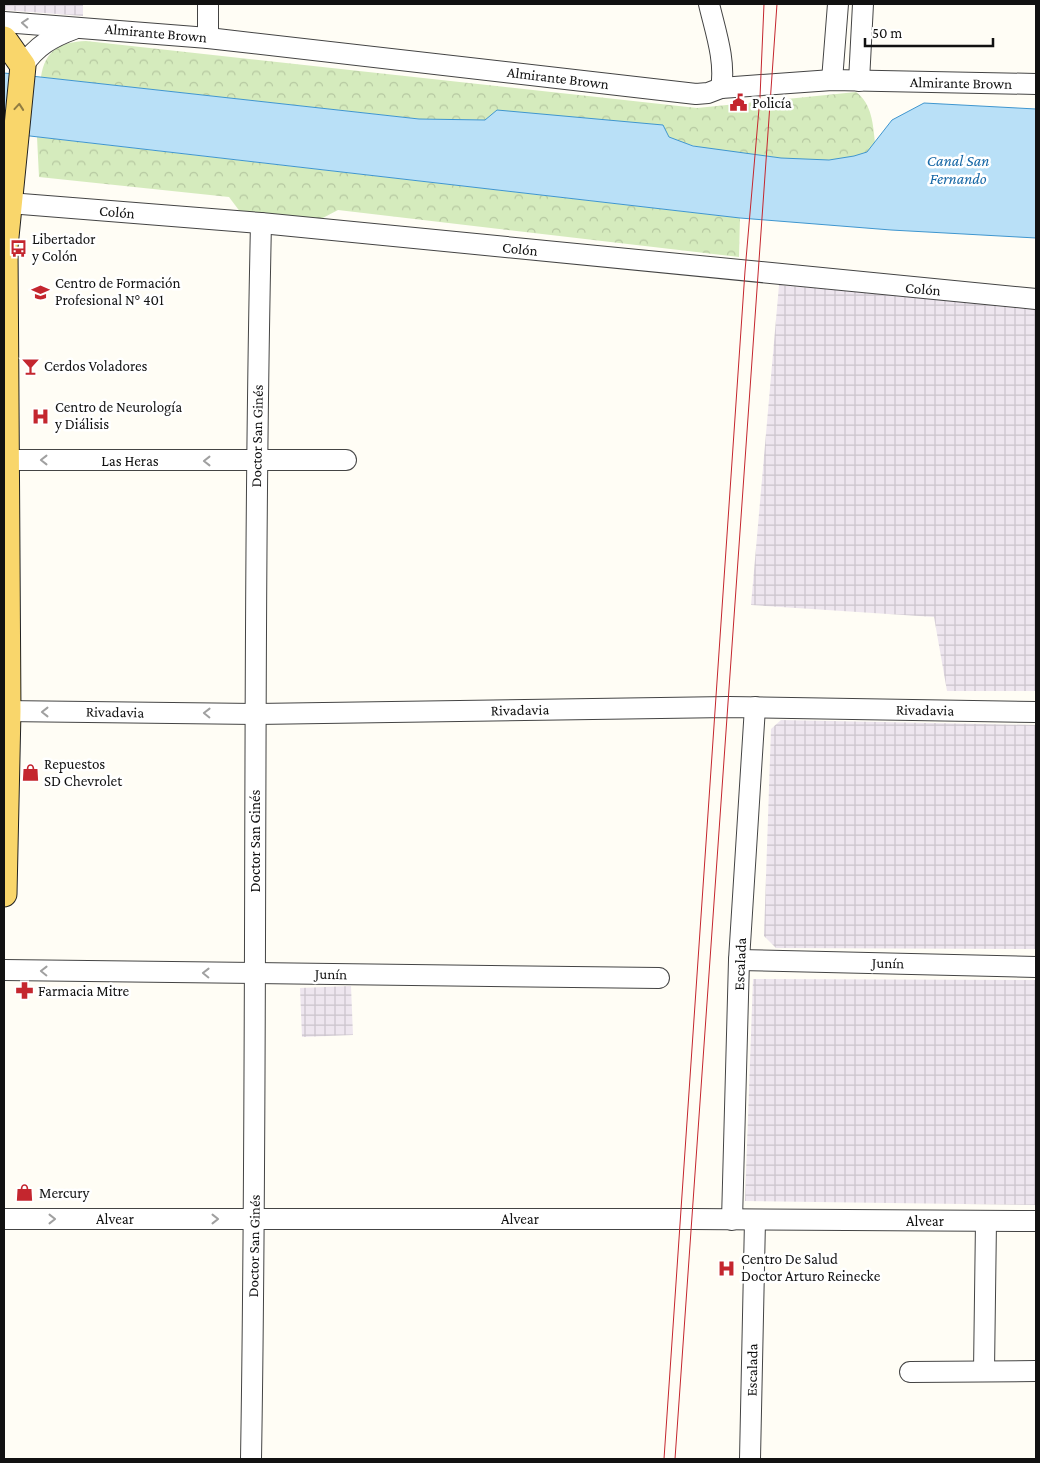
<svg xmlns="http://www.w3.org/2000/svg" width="1040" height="1463" viewBox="0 0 1040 1463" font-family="'Crimson Pro',serif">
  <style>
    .industrial { fill: url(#industrial-grid) }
    .park { fill: url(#park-crowns) }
    .water { fill: #b9e0f7; stroke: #3f96cf }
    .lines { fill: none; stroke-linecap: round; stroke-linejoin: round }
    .minor-casing { stroke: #444; stroke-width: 22 }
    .major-casing { stroke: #222; stroke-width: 27 }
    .minor { stroke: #fff; stroke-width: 20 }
    .major { stroke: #f9d66b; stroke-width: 25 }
    .tram { stroke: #c4262e; stroke-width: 1 }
    .oneway { stroke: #a0a0a0 }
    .oneway2 { stroke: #917d42 }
    .labels { text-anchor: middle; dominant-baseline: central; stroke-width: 5; stroke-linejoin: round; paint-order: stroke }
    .street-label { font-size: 15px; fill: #111; stroke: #fff }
    .poi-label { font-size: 15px; fill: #111; stroke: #fff; text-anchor: start }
    .water-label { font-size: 16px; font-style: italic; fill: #1768a6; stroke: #fff }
  </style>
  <defs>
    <pattern id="industrial-grid" width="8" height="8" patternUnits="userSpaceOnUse" patternTransform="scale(1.25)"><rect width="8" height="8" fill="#eee6ef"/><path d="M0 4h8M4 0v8" fill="none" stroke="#cbc4cc"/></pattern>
    <pattern id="park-crowns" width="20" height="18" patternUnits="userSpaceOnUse" patternTransform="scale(1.25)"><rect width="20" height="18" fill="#d5ebbd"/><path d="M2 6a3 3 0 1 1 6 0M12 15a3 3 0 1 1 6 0" fill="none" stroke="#b6c8a1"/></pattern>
  </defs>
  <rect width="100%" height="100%" fill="#fffdf5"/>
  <g class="industrial">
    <polygon points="4,4 83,4 83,16 4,10"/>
    <polygon points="779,285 1036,307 1036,691 947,691 934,617 751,605"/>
    <polygon points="781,720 1036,725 1036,949 776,948 764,936 771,729"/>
    <polygon points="753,979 1036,980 1036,1205 745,1201"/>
    <polygon points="351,986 353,1035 302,1037 300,988"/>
  </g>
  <g class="park">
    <path d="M86 41 697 108 856 92C872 104 873 124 875 143 873 146 870 150 867 152 837 170 731 153 695 146 686 144 678 140 669 137L485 120 419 119 41 77C45 50 60 42 86 41Z"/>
    <polygon points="37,137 740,218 739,257 338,210 317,221 241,213 229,197 39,177"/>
  </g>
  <polygon class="water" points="4,73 419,119 485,120 497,110 663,125 669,137 693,146 781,158 829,160 854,156 867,152 892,120 924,103 1036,109 1036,238 891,230 740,218 4,133"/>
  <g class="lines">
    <defs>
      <g id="minor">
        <path d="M709 4C715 30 726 61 721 88"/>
        <polyline points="4,22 208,38 696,94 708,93 721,88 832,80 1036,84"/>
        <polyline points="208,38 208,4"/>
        <path d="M23 66C36 46 52 37 74 29"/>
        <polyline points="832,80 838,4"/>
        <polyline points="859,81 863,4"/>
        <polyline points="9,203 261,223 1036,299"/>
        <polyline points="4,460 346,460"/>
        <polyline points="4,711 256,714 728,707 1036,712"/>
        <polyline points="739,960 1036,967"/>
        <polyline points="4,970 659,978"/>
        <polyline points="4,1219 692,1219 1036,1221"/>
        <polyline points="732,1220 739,960 755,707"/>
        <polyline points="984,1371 986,1221"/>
        <polyline points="910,1372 1036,1371"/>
        <path d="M251 1459C258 1047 252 635 261 223"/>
        <polyline points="750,1459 755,1220"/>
      </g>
      <polyline id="major" points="4,39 23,66 5,247 8,711 4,894"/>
    </defs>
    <use href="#minor" class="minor-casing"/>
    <use href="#major" class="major-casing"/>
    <use href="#minor" class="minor"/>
    <use href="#major" class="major"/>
    <g class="tram">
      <polyline points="664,1459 745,271 760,97 764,4"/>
      <polyline points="675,1459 777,4"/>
    </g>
  </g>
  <defs><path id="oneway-chevron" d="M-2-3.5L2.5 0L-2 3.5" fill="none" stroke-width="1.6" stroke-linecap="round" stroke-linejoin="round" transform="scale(1.25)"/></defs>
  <g class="oneway">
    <use href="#oneway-chevron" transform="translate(25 23) rotate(-176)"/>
    <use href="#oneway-chevron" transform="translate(44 460) rotate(-180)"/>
    <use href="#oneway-chevron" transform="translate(207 461) rotate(-180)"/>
    <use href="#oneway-chevron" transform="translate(45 712) rotate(-180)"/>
    <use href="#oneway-chevron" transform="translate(207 713) rotate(-179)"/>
    <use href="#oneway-chevron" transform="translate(44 971) rotate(-179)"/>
    <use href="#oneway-chevron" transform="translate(206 973) rotate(-179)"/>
    <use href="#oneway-chevron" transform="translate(52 1219)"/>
    <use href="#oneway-chevron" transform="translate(215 1219)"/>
  </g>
  <use class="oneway2" href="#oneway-chevron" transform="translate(19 107) rotate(-85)"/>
  <defs>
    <symbol id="civic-bare" viewBox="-9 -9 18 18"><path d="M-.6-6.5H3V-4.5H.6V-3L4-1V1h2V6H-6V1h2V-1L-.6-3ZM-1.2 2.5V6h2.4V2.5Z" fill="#c4262e" stroke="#fff" stroke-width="2.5" paint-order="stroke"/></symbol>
    <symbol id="bus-bare" viewBox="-9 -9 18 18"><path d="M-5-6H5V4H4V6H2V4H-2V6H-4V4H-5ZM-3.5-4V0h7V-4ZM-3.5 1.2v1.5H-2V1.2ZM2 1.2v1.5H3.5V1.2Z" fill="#c4262e" stroke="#fff" stroke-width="2.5" paint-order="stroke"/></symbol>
    <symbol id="school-bare" viewBox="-9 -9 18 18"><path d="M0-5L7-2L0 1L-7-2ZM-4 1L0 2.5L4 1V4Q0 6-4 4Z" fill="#c4262e" stroke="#fff" stroke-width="2.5" paint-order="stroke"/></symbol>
    <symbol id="bar-bare" viewBox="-9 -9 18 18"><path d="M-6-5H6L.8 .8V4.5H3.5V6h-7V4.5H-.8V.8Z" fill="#c4262e" stroke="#fff" stroke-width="2.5" paint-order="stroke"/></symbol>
    <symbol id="hospital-bare" viewBox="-9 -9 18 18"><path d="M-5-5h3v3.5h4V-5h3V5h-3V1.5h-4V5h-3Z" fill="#c4262e" stroke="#fff" stroke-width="2.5" paint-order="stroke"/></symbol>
    <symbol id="shop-bare" viewBox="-9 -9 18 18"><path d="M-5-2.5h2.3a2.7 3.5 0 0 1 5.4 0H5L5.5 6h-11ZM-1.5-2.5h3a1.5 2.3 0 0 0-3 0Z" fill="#c4262e" stroke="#fff" stroke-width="2.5" paint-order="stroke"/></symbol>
    <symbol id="pharmacy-bare" viewBox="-9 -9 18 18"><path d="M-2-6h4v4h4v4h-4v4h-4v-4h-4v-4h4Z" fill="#c4262e" stroke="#fff" stroke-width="2.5" paint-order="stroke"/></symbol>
  </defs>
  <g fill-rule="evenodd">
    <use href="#civic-bare" x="726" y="90" width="25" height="25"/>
    <use href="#bus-bare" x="6" y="236" width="25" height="25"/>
    <use href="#school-bare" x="28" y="280" width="25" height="25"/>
    <use href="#bar-bare" x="18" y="354" width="25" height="25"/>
    <use href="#hospital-bare" x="28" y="404" width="25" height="25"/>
    <use href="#shop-bare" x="18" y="760" width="25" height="25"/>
    <use href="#pharmacy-bare" x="12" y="978" width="25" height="25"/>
    <use href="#shop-bare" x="12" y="1180" width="25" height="25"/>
    <use href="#hospital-bare" x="714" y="1256" width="25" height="25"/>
  </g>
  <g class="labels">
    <g class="street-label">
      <text transform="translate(156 33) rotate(5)">Almirante Brown</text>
      <text transform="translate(558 78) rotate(7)">Almirante Brown</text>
      <text transform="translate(961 83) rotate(1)">Almirante Brown</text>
      <text transform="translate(117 212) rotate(5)">Colón</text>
      <text transform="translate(520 249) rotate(6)">Colón</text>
      <text transform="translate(923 289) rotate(5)">Colón</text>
      <text transform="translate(257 436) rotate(-89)">Doctor San Ginés</text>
      <text x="130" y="461">Las Heras</text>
      <text transform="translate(520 710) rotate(-1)">Rivadavia</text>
      <text transform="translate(925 710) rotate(1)">Rivadavia</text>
      <text transform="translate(115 712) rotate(1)">Rivadavia</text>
      <text transform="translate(255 841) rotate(-90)">Doctor San Ginés</text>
      <text transform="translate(888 963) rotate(1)">Junín</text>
      <text transform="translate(740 964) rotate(-88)">Escalada</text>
      <text transform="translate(331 974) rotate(1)">Junín</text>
      <text x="115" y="1219">Alvear</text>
      <text x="520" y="1219">Alvear</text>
      <text x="925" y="1221">Alvear</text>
      <text transform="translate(254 1246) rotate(-89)">Doctor San Ginés</text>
      <text transform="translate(752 1370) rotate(-89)">Escalada</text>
    </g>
    <g class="poi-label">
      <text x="752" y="103">Policía</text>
      <text x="32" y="239">Libertador<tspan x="32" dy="17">y Colón</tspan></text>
      <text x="55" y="283">Centro de Formación<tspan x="55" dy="17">Profesional N° 401</tspan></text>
      <text x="44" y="366">Cerdos Voladores</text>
      <text x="55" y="407">Centro de Neurología<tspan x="55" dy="17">y Diálisis</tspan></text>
      <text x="44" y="764">Repuestos<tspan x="44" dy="17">SD Chevrolet</tspan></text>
      <text x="38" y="991">Farmacia Mitre</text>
      <text x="39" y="1193">Mercury</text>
      <text x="741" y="1259">Centro De Salud<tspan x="741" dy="17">Doctor Arturo Reinecke</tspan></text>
    </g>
    <g class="water-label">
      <text x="958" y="160">Canal San<tspan x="958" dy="18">Fernando</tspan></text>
    </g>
  </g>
  <rect width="1040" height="1463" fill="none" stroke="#111111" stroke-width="10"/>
  <path d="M865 38v8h128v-8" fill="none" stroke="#111111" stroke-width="2.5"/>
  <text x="872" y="38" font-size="15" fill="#111111" stroke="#ffffff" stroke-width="4" paint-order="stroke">50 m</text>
</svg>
